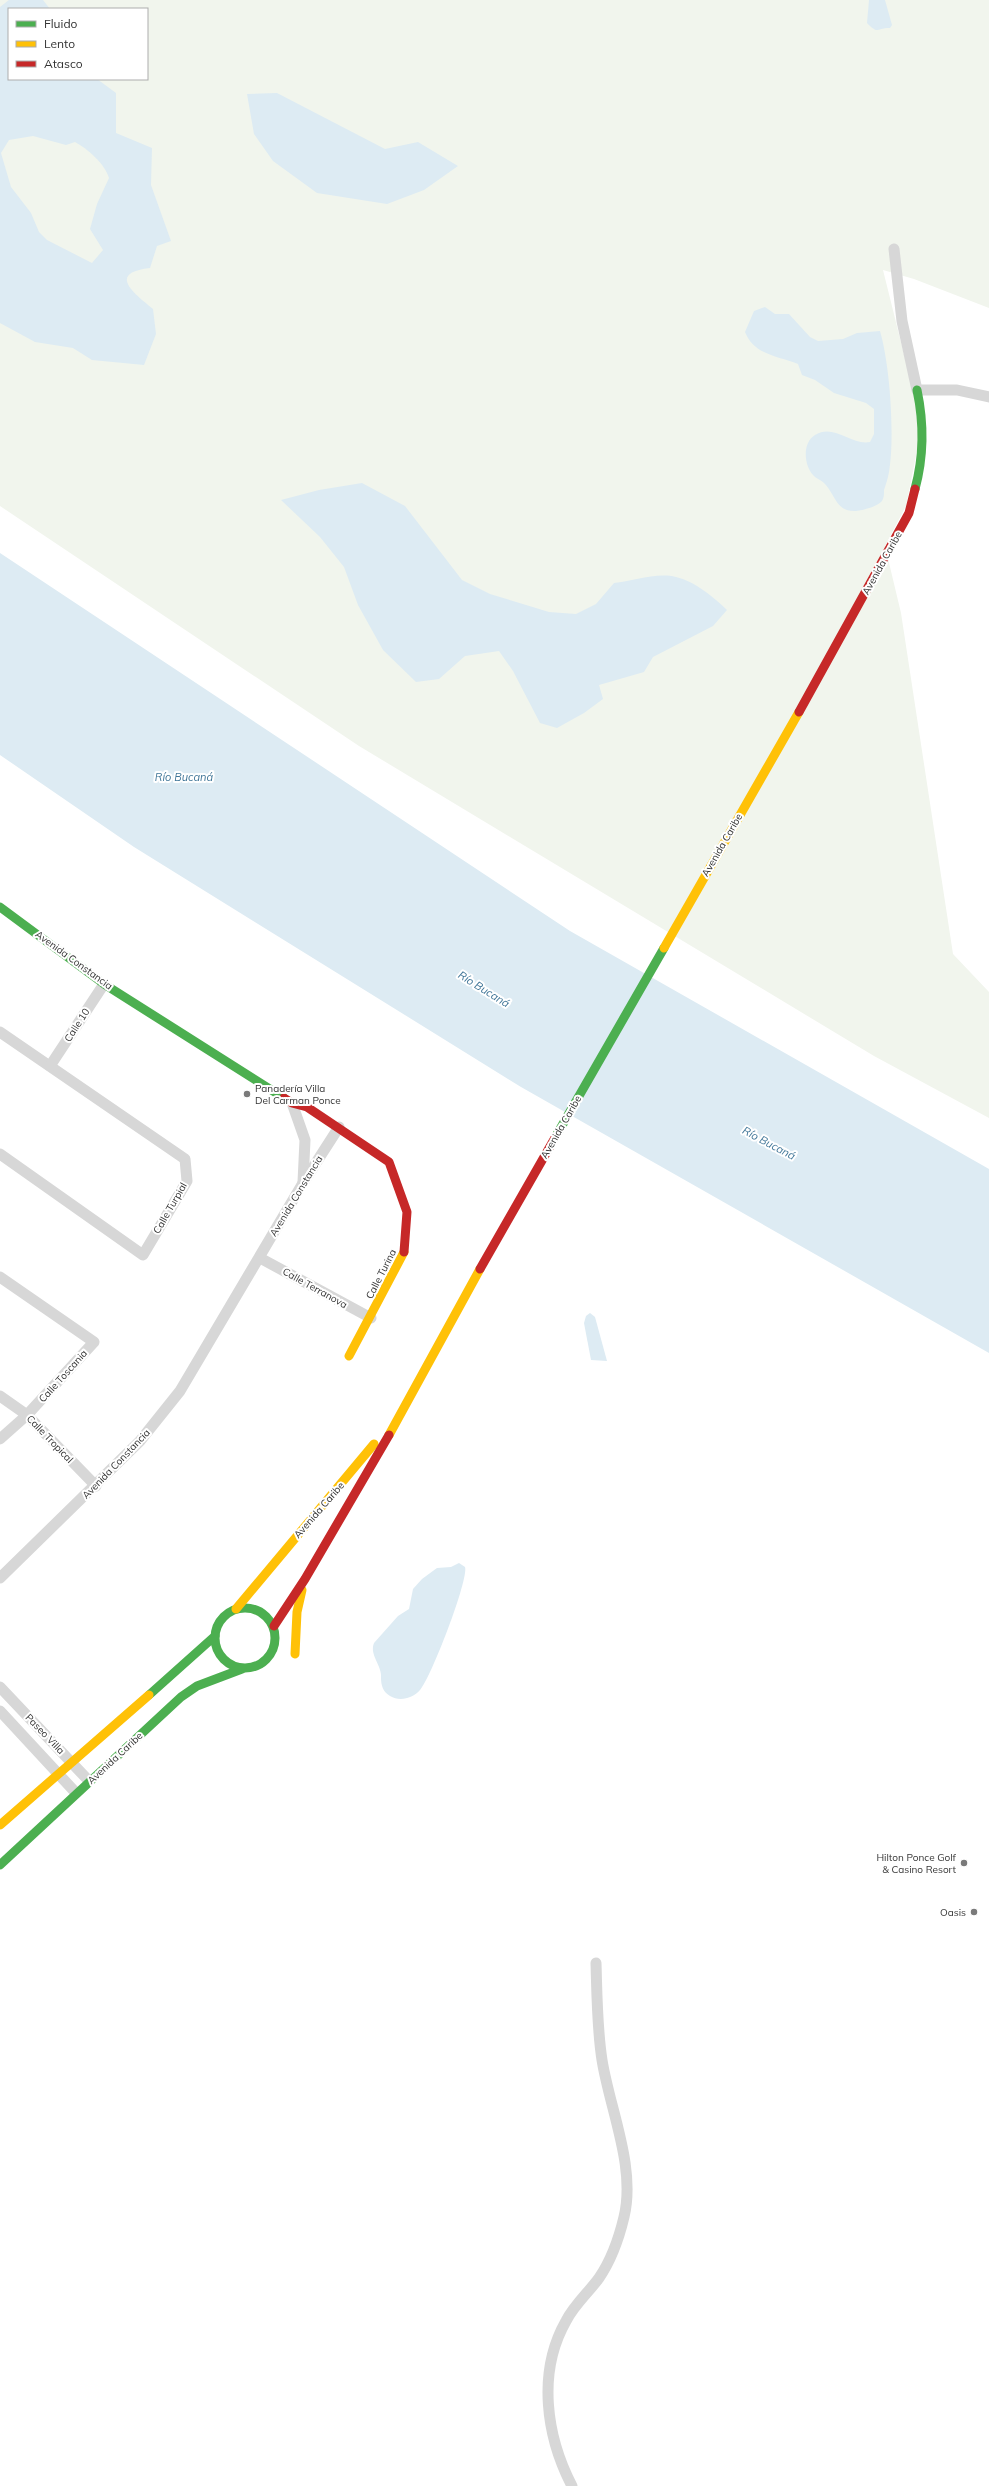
<svg xmlns="http://www.w3.org/2000/svg" width="989" height="2486" viewBox="0 0 989 2486" font-family="Mulish,sans-serif">
  <style>
    .green { fill: #f1f5ed; fill-rule: evenodd }
    .water { fill: #ddebf3; fill-rule: evenodd }
    .lines { fill: none; stroke-linecap: round; stroke-linejoin: round }
    .street { stroke: #d7d7d7; stroke-width: 11 }
    .fast { stroke: #4caf50; stroke-width: 9 }
    .slow { stroke: #ffc107; stroke-width: 9 }
    .jam { stroke: #c62828; stroke-width: 9 }
    .poi-dot { fill: #7a7a7a; stroke: #fff; stroke-width: 1.5 }
    .labels { text-anchor: middle; dominant-baseline: central; stroke-width: 4; stroke-linejoin: round; paint-order: stroke }
    .street-label { font-size: 10px; fill: #333; stroke: #fff }
    .poi-label { font-size: 10px; fill: #333; stroke: #fff; text-anchor: end }
    .water-label { font-size: 11px; font-style: italic; fill: #3f7597; stroke: #fff }
  </style>
  <rect width="100%" height="100%" fill="#fff"/>
  <path class="green" d="M0 0H989V308L914 279 883 270 918 411 919 441 906 506 885 546 901 613 953 954 989 992V1118L874 1056 359 746 0 506ZM9 9H147V79H9Z"/>
  <g class="water">
    <path d="M9 0H43L50 9H9V79H97L116 93V133L152 148 151 185 171 241 157 246 150 268C106 273 135 294 153 309L156 334 144 365 92 360 73 348 35 342 0 323V7ZM33 136 66 145 75 142C88 149 105 164 109 178L97 204 90 229 103 250 92 263 47 240 39 232 31 213 11 187 1 153 9 140Z"/>
    <path d="M869 0H885L892 25 890 28C875 28 879 35 867 23Z"/>
    <polygon points="277,93 385,149 418,142 458,166 424,190 387,204 317,193 273,161 254,134 247,94"/>
    <path d="M765 307 775 314H789L810 337 818 341 843 339 857 333 880 331C890 365 895 437 889 472 888 478 886 484 884 490 884 494 884 498 882 501 876 507 864 510 856 511 836 512 836 496 825 484 822 480 816 479 813 475 804 465 802 443 815 435 834 423 852 446 870 442L874 434V409L866 403 834 393 815 380 802 375 798 364C778 356 754 355 745 332L754 311Z"/>
    <path d="M362 483 405 506 462 580 490 594 549 612 576 614 596 604 614 583C633 581 657 572 676 577 694 581 714 597 727 610L713 626 653 657 644 672 599 685 603 699 584 713 557 728 540 723 513 671 499 651 465 656 439 679 416 682 383 650 358 605 344 567 320 537 281 500 319 490Z"/>
    <polygon points="0,553 570,931 989,1169 989,1353 521,1087 134,847 0,755"/>
    <polygon points="590,1313 595,1317 607,1361 591,1360 584,1323 586,1316"/>
    <path d="M459 1563 465 1567C469 1579 431 1678 420 1690 413 1698 400 1702 390 1696 383 1692 381 1685 381 1678 382 1665 369 1655 374 1643L398 1616 409 1609 413 1589 422 1579 437 1568 451 1567Z"/>
  </g>
  <g class="lines">
    <g class="street">
      <polyline points="894,249 902,321 917,390 957,390 989,397"/>
      <polyline points="0,1032 185,1159 187,1181 143,1255 0,1154"/>
      <polyline points="50,1066 104,984"/>
      <polyline points="292,1103 305,1140 303,1182"/>
      <polyline points="260,1258 371,1318"/>
      <polyline points="0,1277 94,1342 27,1415 0,1439"/>
      <polyline points="0,1396 27,1415 96,1486"/>
      <polyline points="0,1578 140,1441 180,1391 303,1183 339,1127"/>
      <polyline points="0,1687 89,1781"/>
      <polyline points="0,1711 76,1793"/>
      <path d="M572 2486C546 2436 537 2372 566 2321 574 2305 589 2292 599 2278 612 2259 619 2238 624 2217 636 2167 610 2110 602 2060 597 2028 597 1995 596 1963"/>
    </g>
    <g class="fast">
      <path d="M915 489C924 456 924 423 917 390"/>
      <polyline points="0,907 104,984 284,1098"/>
      <polyline points="556,1136 664,948"/>
      <circle cx="245" cy="1638" r="30"/>
      <polyline points="149,1695 215,1636"/>
      <polyline points="0,1865 181,1697 197,1686 242,1669"/>
    </g>
    <g class="slow">
      <polyline points="664,948 799,712"/>
      <polyline points="349,1356 404,1252"/>
      <polyline points="389,1435 480,1269"/>
      <polyline points="236,1609 374,1444"/>
      <polyline points="295,1654 297,1612 302,1590"/>
      <polyline points="0,1825 149,1695"/>
    </g>
    <g class="jam">
      <polyline points="799,712 909,513 915,489"/>
      <polyline points="284,1098 292,1103 307,1107 389,1162 407,1212 404,1252"/>
      <polyline points="480,1269 556,1136"/>
      <polyline points="274,1626 305,1579 389,1435"/>
    </g>
  </g>
  <g class="poi-dot">
    <circle cx="247" cy="1094" r="4"/>
    <circle cx="964" cy="1863" r="4"/>
    <circle cx="974" cy="1912" r="4"/>
  </g>
  <g class="labels">
    <g class="street-label">
      <text transform="translate(882 563) rotate(-61)">Avenida Caribe</text>
      <text transform="translate(722 845) rotate(-60)">Avenida Caribe</text>
      <text transform="translate(74 960) rotate(36)">Avenida Constancia</text>
      <text transform="translate(77 1025) rotate(-57)">Calle 10</text>
      <text transform="translate(561 1127) rotate(-60)">Avenida Caribe</text>
      <text transform="translate(296 1196) rotate(-59)">Avenida Constancia</text>
      <text transform="translate(170 1208) rotate(-60)">Calle Turpial</text>
      <text transform="translate(381 1274) rotate(-63)">Calle Turina</text>
      <text transform="translate(315 1288) rotate(29)">Calle Terranova</text>
      <text transform="translate(63 1376) rotate(-48)">Calle Toscania</text>
      <text transform="translate(50 1439) rotate(46)">Calle Tropical</text>
      <text transform="translate(116 1464) rotate(-46)">Avenida Constancia</text>
      <text transform="translate(319 1510) rotate(-49)">Avenida Caribe</text>
      <text transform="translate(45 1734) rotate(46)">Paseo Villa</text>
      <text transform="translate(115 1758) rotate(-43)">Avenida Caribe</text>
    </g>
    <g class="poi-label">
      <text x="255" y="1088" text-anchor="start">Panadería Villa<tspan x="255" dy="12">Del Carman Ponce</tspan></text>
      <text x="956" y="1857">Hilton Ponce Golf<tspan x="956" dy="12">&amp; Casino Resort</tspan></text>
      <text x="966" y="1912">Oasis</text>
    </g>
    <g class="water-label">
      <text x="184" y="777">Río Bucaná</text>
      <text transform="translate(484 989) rotate(32)">Río Bucaná</text>
      <text transform="translate(769 1143) rotate(28)">Río Bucaná</text>
    </g>
  </g>
  <rect x="8" y="8" width="140" height="72" fill="#ffffff" stroke="#adadad"/>
  <rect x="16" y="21" width="20" height="6" fill="#4caf50" stroke="#adadad"/>
  <text x="44" y="28" font-size="12" fill="#333333">Fluido</text>
  <rect x="16" y="41" width="20" height="6" fill="#ffc107" stroke="#adadad"/>
  <text x="44" y="48" font-size="12" fill="#333333">Lento</text>
  <rect x="16" y="61" width="20" height="6" fill="#c62828" stroke="#adadad"/>
  <text x="44" y="68" font-size="12" fill="#333333">Atasco</text>
</svg>
